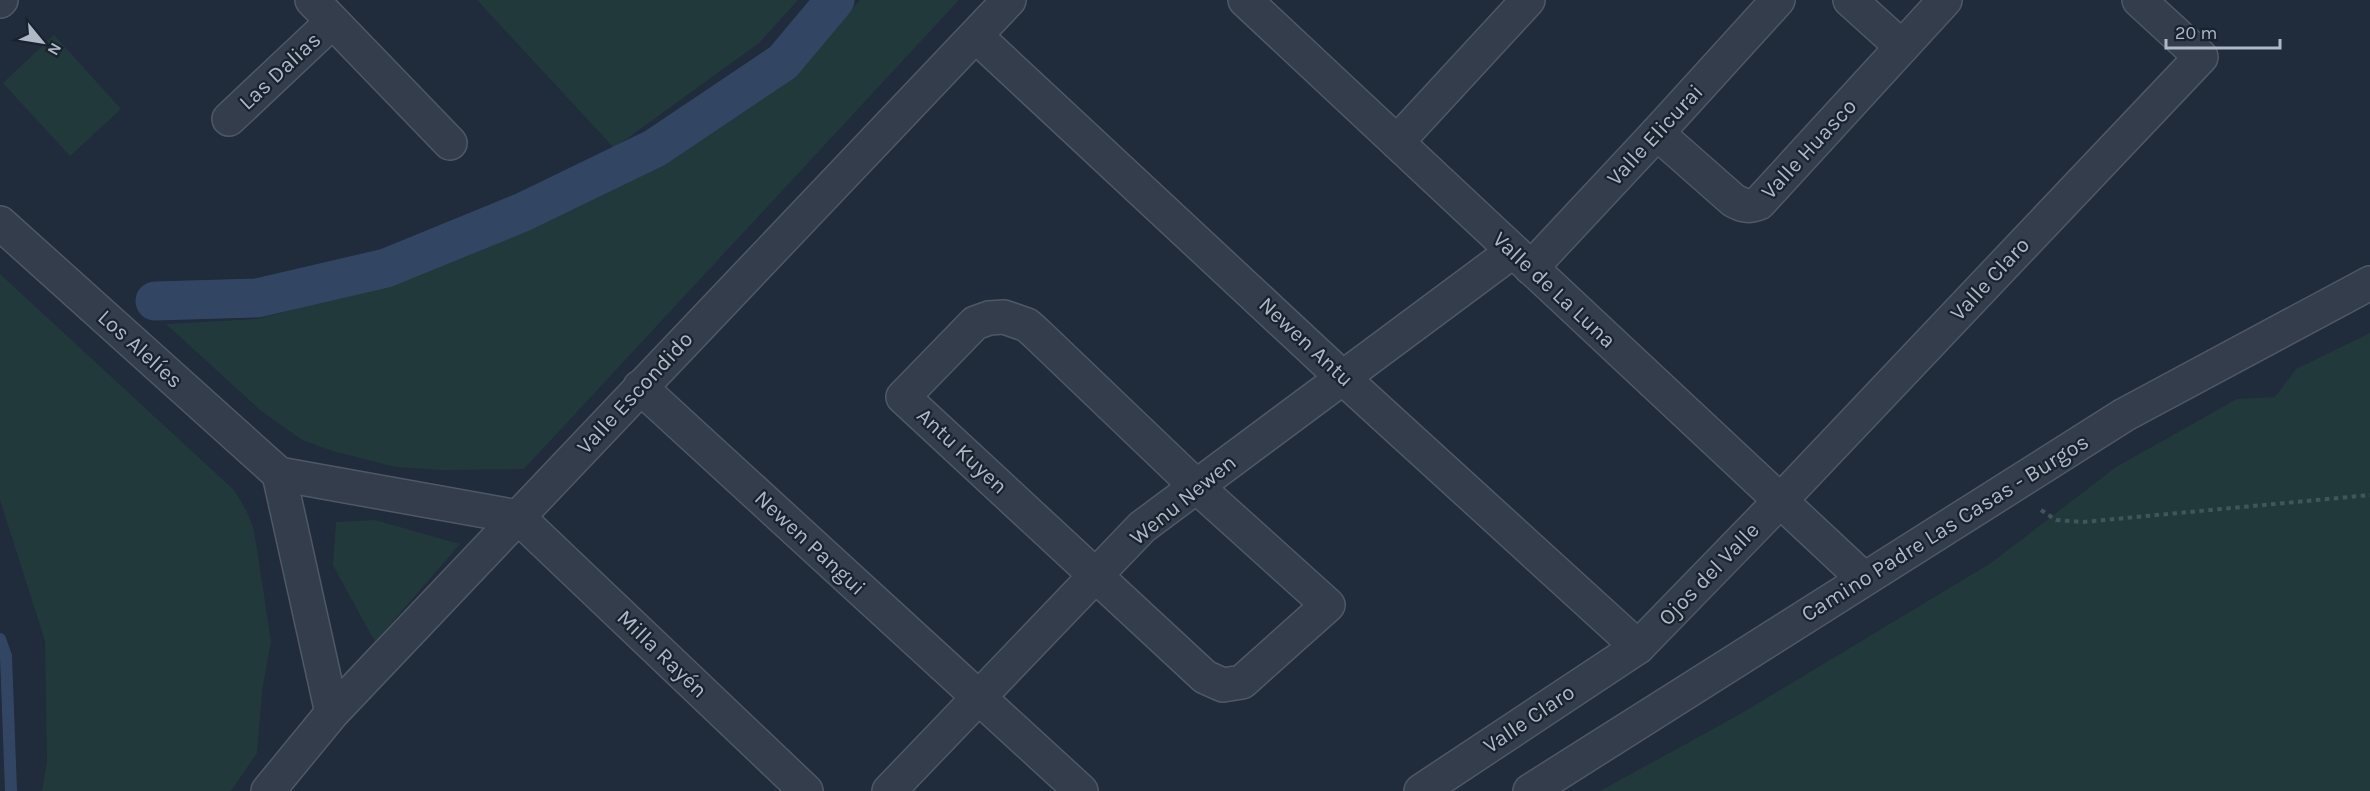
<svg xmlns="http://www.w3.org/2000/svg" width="2370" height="791" viewBox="0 0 2370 791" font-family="Karla,sans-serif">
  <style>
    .green { fill: #22393c }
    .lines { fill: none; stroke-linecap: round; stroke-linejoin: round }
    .stream { stroke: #324663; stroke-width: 12 }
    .canal { stroke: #324663; stroke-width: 39 }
    .minor-casing { stroke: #4f5865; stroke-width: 36 }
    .path { stroke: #405659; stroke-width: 4; stroke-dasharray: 4.5 4.5; stroke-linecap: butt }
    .minor { stroke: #343d4b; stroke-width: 33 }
    .labels { text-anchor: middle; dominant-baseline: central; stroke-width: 4.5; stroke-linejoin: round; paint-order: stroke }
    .street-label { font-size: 22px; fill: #afb8c7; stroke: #19222f }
  </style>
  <rect width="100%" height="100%" fill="#202b3b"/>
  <g class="green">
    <polygon points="477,0 798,0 759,43 614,148"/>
    <polygon points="860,0 959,0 524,469 441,470 395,467 333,451 302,440 260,410 166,324 257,319 334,299 417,272 498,239 647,166 758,99 800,68"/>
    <polygon points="54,35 121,109 70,156 3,83"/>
    <polygon points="0,274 235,491 247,512 254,530 271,641 262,691 257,753 231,791 42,791 47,761 45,641 0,500"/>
    <polygon points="2370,333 2370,791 1600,791 1735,717 1991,563 2116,467 2237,399 2275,397 2296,369"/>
    <polygon points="375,520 460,544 375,642 333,565 336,522"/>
  </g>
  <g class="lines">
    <polyline class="stream" points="0,639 6,656 11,791"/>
    <polyline class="canal" points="155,301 257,298 386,268 523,212 655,148 783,62 835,0"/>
    <defs>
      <g id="minor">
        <polyline points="312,0 450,143"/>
        <polyline points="1245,0 1864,579"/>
        <polyline points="1850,0 1902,47"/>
        <polyline points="0,1 1,0"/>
        <polyline points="976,36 1343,378 1638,647"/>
        <polyline points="229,119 332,22"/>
        <path d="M1657 133 1733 200C1743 206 1749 207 1759 203L1945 0"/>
        <polyline points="1397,142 1528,0"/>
        <polyline points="0,223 279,474 332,713"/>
        <polyline points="1531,268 1657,133 1778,0"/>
        <polygon points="1004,317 1027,325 1036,333 1196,486 1328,605 1242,682 1223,685 1205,677 903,397 975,323 989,318"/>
        <polyline points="640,387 1081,791"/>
        <polyline points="279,474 518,517"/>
        <polyline points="518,517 806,791"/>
        <polyline points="268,791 332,713 1009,0"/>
        <polyline points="889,791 1142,527 1513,251"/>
        <polyline points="1421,791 1638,647 1780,501 2201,57 2139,0"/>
        <polyline points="1530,791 2124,415 2370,283"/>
      </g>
    </defs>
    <use href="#minor" class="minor-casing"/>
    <polyline class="path" points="2041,510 2056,520 2083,522 2370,495"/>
    <use href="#minor" class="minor"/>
  </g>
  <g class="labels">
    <g class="street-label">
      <text transform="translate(280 71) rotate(-43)">Las Dalias</text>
      <text transform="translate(1655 135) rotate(-47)">Valle Elicurai</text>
      <text transform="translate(1809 149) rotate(-47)">Valle Huasco</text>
      <text transform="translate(1990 279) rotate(-47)">Valle Claro</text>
      <text transform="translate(1554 290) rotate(43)">Valle de La Luna</text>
      <text transform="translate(1306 342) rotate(43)">Newen Antu</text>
      <text transform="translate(140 349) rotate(42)">Los Alelíes</text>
      <text transform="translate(635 393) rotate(-47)">Valle Escondido</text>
      <text transform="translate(962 451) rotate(43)">Antu Kuyen</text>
      <text transform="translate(1183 500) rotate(-39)">Wenu Newen</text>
      <text transform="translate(1945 528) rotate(-32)">Camino Padre Las Casas - Burgos</text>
      <text transform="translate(810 543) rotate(43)">Newen Pangui</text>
      <text transform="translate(1709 574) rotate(-46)">Ojos del Valle</text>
      <text transform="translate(662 654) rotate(44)">Milla Rayén</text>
      <text transform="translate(1529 719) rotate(-34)">Valle Claro</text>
    </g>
  </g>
  <g transform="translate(42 42) rotate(120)" stroke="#19222f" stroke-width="4.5" paint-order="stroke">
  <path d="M0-4.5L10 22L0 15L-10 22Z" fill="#afb8c7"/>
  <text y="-9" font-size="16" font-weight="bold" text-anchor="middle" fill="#afb8c7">N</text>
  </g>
  <path d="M2166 39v9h114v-9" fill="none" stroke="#afb8c7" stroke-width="3"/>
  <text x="2175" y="39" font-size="18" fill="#afb8c7" stroke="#19222f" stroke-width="4.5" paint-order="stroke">20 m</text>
</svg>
